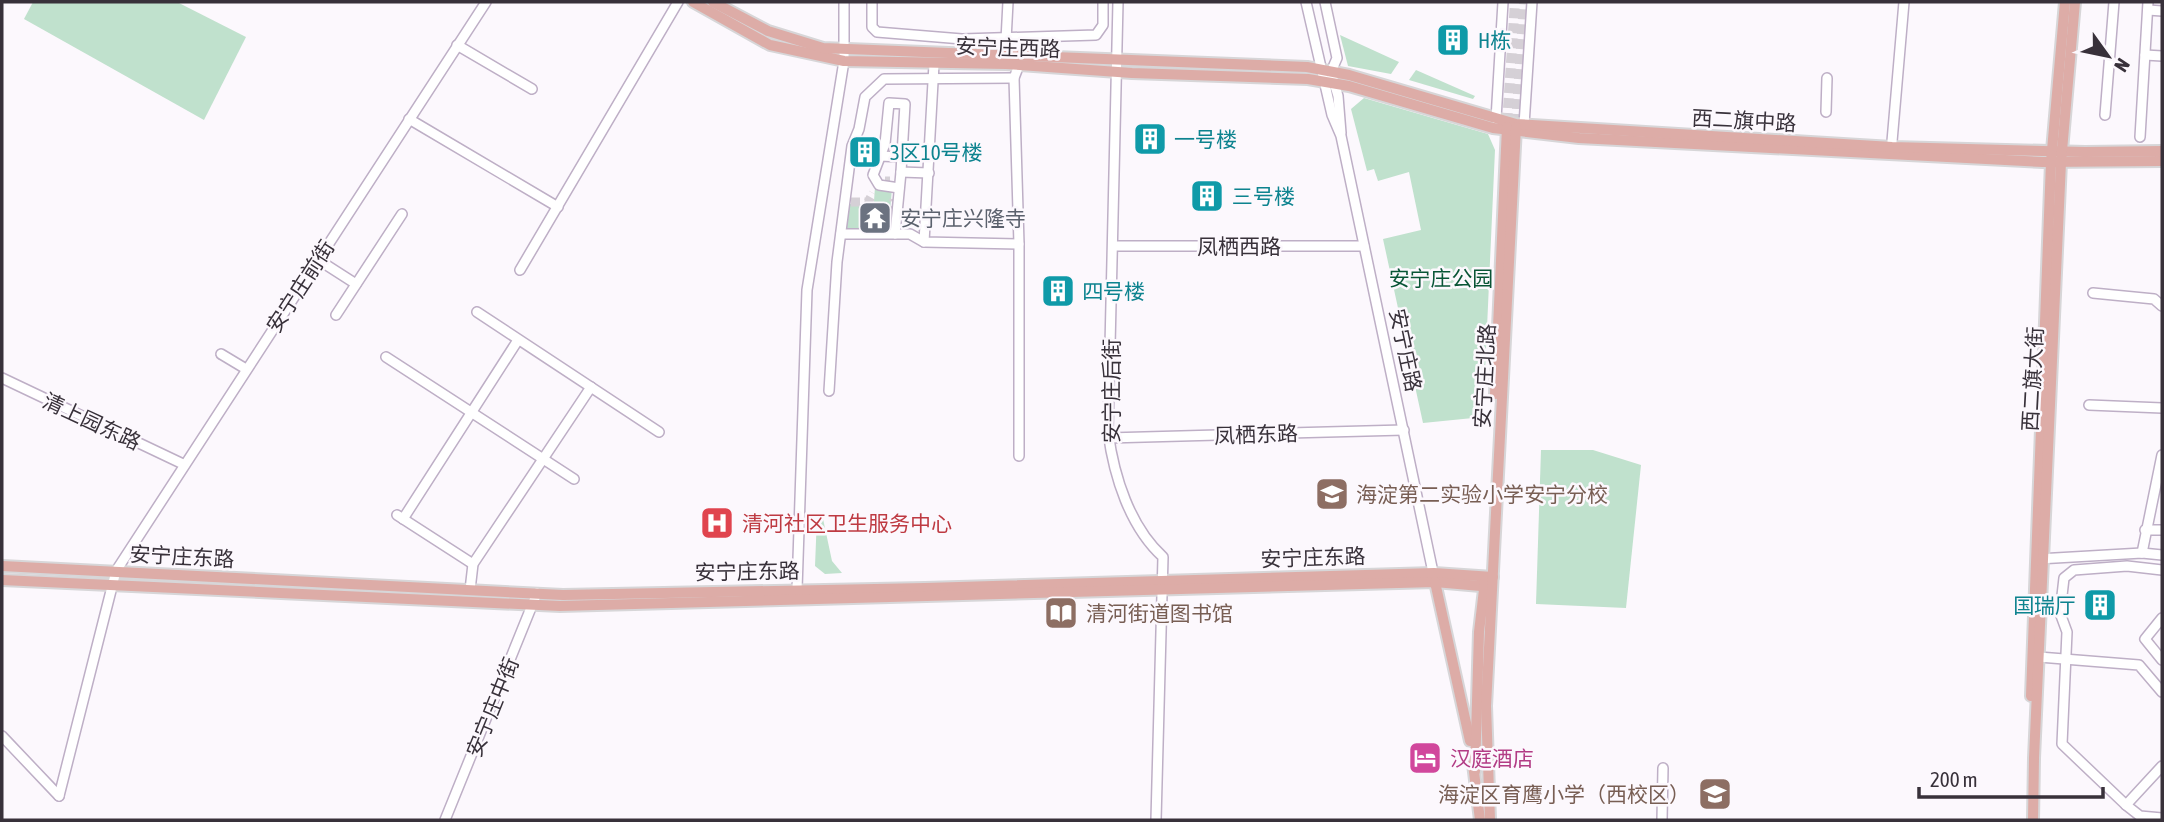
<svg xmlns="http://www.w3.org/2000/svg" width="2164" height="822" viewBox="0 0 2164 822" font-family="'Asap Condensed','Noto Sans SC',sans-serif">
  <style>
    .green { fill: #c0e1cd }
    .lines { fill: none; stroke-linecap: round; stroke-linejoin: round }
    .minor-tunnel { stroke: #d5d0d6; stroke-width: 9; stroke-dasharray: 9 4.5; stroke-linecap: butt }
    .major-tunnel { stroke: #d5d0d6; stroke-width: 10; stroke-dasharray: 10 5; stroke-linecap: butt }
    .minor-casing { stroke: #beafc6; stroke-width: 12 }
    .major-casing { stroke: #d7d6d8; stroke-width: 14 }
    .minor { stroke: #fff; stroke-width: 9 }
    .major { stroke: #ddaca7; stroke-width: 10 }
    .labels { text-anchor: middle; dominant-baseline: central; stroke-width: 5; stroke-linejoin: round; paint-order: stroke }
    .culture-label { font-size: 21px; fill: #0d838f; stroke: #fcf8fd; text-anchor: start }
    .street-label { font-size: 21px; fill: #38313a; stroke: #fcf8fd }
    .worship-label { font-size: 21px; fill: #5b616d; stroke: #fcf8fd; text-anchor: start }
    .park-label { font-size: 21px; fill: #095536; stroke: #fcf8fd }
    .education-label { font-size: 21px; fill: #785e54; stroke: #fcf8fd; text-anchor: start }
    .health-label { font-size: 21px; fill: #be3a42; stroke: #fcf8fd; text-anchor: start }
    .hotel-label { font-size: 21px; fill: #b23c85; stroke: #fcf8fd; text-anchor: start }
  </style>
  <rect width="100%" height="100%" fill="#fcf8fd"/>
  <g class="green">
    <polygon points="33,2 177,2 246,37 204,120 24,19"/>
    <polygon points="1340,35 1399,62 1391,74 1348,66"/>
    <polygon points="1416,70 1475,96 1473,99 1409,80"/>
    <polygon points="1364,98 1488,134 1495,150 1483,417 1423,423 1383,239 1421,230 1409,172 1378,181 1374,169 1367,171 1351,109"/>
    <polygon points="875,187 892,188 888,235 845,232 848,204 870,205 874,201"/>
    <polygon points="1541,450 1593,450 1641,465 1626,608 1536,604"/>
    <polygon points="822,514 832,561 842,573 825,574 815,566 817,516"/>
  </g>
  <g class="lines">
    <g class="minor-tunnel">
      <polyline points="885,181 890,181"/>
      <polyline points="851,202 868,202 873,193"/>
      <polyline points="893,215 894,199"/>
    </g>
    <g class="major-tunnel">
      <polyline points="1507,123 1515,2"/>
      <polyline points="1516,124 1524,2"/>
    </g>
    <defs>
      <g id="minor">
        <polyline points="872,2 872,27 877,32 962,39 1096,35 1103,25 1103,2"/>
        <path d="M1118 2 1108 432C1114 477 1130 527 1163 557L1156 820"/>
        <polyline points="1306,2 1332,115 1341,136 1434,577"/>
        <polyline points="1325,2 1337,58 1331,72 1338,96 1341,133"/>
        <polyline points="2148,10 2162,11"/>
        <polyline points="457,45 532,89"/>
        <polyline points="2145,55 2162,56"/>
        <polyline points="1005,59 1008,2"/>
        <polyline points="1019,65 1014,78 1019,244 1019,456"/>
        <polyline points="1826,112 1827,78"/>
        <polyline points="2105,115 2114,2"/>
        <polyline points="409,119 558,207"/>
        <polyline points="1496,119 1503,2"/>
        <polyline points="1524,125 1532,2"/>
        <polyline points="2140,137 2148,2"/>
        <polyline points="1891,153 1904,2"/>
        <polyline points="880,156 902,157"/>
        <polyline points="899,188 879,185 873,175 885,144 889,103 905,104 901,172 929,173"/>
        <polyline points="841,234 910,234 924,242 1019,244"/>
        <polyline points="895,234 901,172"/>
        <polyline points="924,242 934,64"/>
        <polyline points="1114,246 1364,246"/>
        <polyline points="317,259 356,284"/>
        <polyline points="520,270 678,2"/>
        <polyline points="2093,293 2154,299 2162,306"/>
        <polyline points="477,312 659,432"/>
        <polyline points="336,315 402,214"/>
        <polyline points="221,354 246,369"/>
        <polyline points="386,357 574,479"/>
        <polyline points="2,378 183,464"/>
        <polyline points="829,391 837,262 852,146 859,129 865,97 884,79 1014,78"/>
        <polyline points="2089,405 2162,408"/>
        <polyline points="1108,438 1404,430"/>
        <polyline points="397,515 473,564"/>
        <polyline points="403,519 518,340"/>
        <polyline points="2145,530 2162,530"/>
        <polyline points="2142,553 2162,455"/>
        <polyline points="2038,559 2142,553 2162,555"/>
        <polyline points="797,589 807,290 844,61 844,2"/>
        <polyline points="470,590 473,564 591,387"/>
        <polyline points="2162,618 2145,639 2162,660"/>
        <polyline points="2039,657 2139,665 2162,692"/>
        <polyline points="2,736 59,796"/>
        <polyline points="2162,766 2126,805 2140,816 2162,818"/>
        <polyline points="59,796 116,571 486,2"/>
        <polyline points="2126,805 2062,744 2067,632 2060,613 2064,578 2074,570 2127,566 2162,570"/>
        <polyline points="445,820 537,593"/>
        <polyline points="1662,820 1663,768"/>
      </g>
      <g id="major">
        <polyline points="693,2 770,45 844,61 1006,64 1132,73 1308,79 1349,86 1493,128 1579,138 2043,162 2162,161"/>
        <polyline points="713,2 768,31 823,48 1307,67 1349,75 1516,124 1892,147 2085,152 2162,151"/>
        <polyline points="1495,394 1507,127"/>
        <polyline points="2,566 563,595 925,588 1434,573 1493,577"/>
        <polyline points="2,580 560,606 1435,582 1492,587"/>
        <polyline points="1435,582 1470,741"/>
        <polyline points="2031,696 2051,162 2065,2"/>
        <polyline points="1473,764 1480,820"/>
        <polyline points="1475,771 1479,632 1485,581"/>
        <polyline points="1490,820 1486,706 1516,127"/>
        <polyline points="2033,820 2034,758 2061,162 2075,2"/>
      </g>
    </defs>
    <use href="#minor" class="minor-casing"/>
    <use href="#major" class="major-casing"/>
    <use href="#minor" class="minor"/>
    <use href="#major" class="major"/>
  </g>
  <defs>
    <symbol id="building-square" viewBox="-11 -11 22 22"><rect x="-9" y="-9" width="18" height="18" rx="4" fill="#0f9aa8" stroke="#fcf8fd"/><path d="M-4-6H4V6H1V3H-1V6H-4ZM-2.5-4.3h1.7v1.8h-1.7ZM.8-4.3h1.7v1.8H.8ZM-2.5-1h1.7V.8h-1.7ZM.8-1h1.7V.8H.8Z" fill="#fff"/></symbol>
    <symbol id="temple-square" viewBox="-11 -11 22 22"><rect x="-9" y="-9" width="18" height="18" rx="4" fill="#6b7280" stroke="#fcf8fd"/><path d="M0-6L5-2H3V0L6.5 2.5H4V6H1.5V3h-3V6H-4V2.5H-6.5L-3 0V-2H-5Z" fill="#fff"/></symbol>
    <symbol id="school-square" viewBox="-11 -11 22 22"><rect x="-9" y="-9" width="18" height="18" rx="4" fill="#8d6e63" stroke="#fcf8fd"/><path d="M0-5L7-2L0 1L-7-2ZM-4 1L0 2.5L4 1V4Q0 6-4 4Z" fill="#fff"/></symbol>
    <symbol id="hospital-square" viewBox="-11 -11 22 22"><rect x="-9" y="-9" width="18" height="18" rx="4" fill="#e0444e" stroke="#fcf8fd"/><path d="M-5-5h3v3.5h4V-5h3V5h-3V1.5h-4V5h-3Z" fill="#fff"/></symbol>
    <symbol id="library-square" viewBox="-11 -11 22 22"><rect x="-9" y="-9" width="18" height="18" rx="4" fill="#8d6e63" stroke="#fcf8fd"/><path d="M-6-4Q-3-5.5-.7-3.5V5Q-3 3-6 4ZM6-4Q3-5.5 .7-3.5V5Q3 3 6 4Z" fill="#fff"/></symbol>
    <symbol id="hotel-square" viewBox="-11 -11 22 22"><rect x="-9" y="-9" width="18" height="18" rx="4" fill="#d1479c" stroke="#fcf8fd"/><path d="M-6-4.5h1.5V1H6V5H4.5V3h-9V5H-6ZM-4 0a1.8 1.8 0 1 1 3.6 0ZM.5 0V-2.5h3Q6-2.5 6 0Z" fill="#fff"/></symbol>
  </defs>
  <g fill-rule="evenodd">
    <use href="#building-square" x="1434" y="21" width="38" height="38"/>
    <use href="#building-square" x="1131" y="120" width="38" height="38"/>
    <use href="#building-square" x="846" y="133" width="38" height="38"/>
    <use href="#building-square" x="1188" y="177" width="38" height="38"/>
    <use href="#temple-square" x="856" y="199" width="38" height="38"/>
    <use href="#building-square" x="1039" y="272" width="38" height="38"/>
    <use href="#school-square" x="1313" y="475" width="38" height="38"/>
    <use href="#hospital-square" x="698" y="504" width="38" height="38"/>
    <use href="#building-square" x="2081" y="586" width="38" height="38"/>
    <use href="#library-square" x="1042" y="594" width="38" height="38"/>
    <use href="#hotel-square" x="1406" y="739" width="38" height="38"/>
    <use href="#school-square" x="1696" y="775" width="38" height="38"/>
  </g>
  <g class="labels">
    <g class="culture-label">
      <text x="1478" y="40">H栋</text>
      <text x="1174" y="139">一号楼</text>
      <text x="890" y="152">3区10号楼</text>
      <text x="1232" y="196">三号楼</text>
      <text x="1082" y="291">四号楼</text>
      <text x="2076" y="605" text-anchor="end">国瑞厅</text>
    </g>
    <g class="street-label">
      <text transform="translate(1008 47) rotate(2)">安宁庄西路</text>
      <text transform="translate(1744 120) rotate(3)">西二旗中路</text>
      <text x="1239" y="246">凤栖西路</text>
      <text transform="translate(300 286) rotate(-57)">安宁庄前街</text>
      <text transform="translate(1406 350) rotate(78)">安宁庄路</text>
      <text transform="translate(1484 376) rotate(-87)">安宁庄北路</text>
      <text transform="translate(2032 379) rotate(-87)">西二旗大街</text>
      <text transform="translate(1111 391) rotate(-90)">安宁庄后街</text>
      <text transform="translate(92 421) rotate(25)">清上园东路</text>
      <text transform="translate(1256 434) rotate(-2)">凤栖东路</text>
      <text transform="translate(182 556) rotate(3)">安宁庄东路</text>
      <text transform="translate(1313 557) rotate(-2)">安宁庄东路</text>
      <text transform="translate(747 571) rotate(-1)">安宁庄东路</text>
      <text transform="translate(492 707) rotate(-68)">安宁庄中街</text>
    </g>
    <g class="worship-label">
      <text x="900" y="218">安宁庄兴隆寺</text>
    </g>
    <g class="park-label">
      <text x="1441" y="278">安宁庄公园</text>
    </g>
    <g class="education-label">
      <text x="1356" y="494">海淀第二实验小学安宁分校</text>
      <text x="1086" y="613">清河街道图书馆</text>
      <text x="1690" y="794" text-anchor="end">海淀区育鹰小学（西校区）</text>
    </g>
    <g class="health-label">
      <text x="742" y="523">清河社区卫生服务中心</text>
    </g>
    <g class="hotel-label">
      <text x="1450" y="758">汉庭酒店</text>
    </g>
  </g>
  <rect width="2164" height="822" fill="none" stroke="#38313a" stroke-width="7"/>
  <g transform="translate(2108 56) rotate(123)" stroke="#fcf8fd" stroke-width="5" paint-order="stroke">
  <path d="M0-5L12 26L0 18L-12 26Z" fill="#38313a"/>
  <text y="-10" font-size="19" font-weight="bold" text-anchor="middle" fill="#38313a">N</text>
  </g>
  <path d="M1919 787v10h184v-10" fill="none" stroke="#38313a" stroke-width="3.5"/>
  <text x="1930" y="787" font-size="21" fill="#38313a" stroke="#fcf8fd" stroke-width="5" paint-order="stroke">200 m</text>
</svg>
